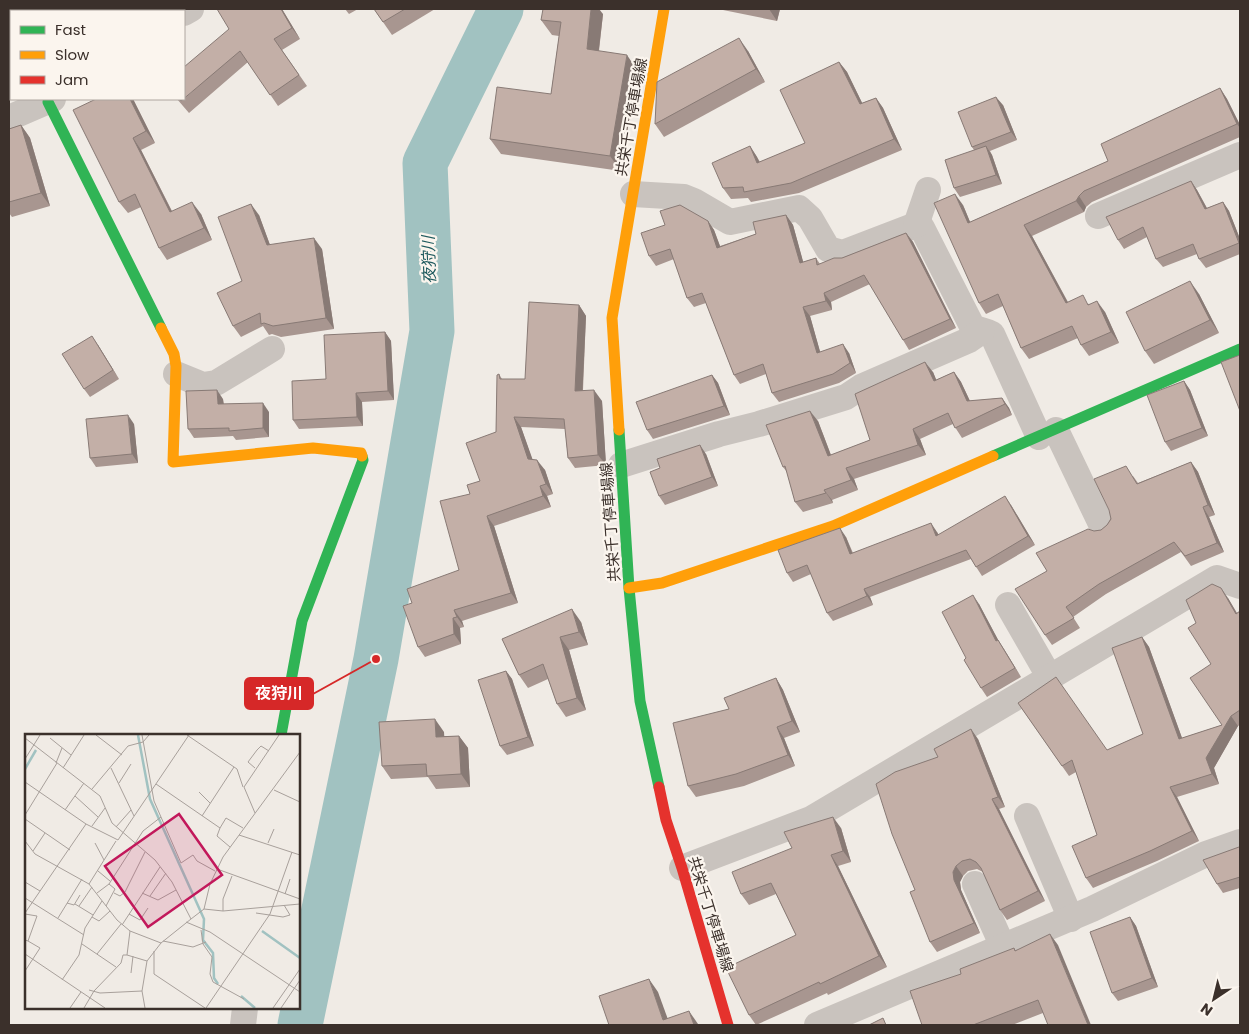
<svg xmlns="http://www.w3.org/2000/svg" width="1249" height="1034" viewBox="0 0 1249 1034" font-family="Poppins,'Noto Sans JP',sans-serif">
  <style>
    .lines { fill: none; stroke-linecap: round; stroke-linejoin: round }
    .river { stroke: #a1c2c1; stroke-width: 45 }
    .street { stroke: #c9c3be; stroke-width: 26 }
    .fast { stroke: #30b455; stroke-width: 11 }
    .slow { stroke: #ff9f0a; stroke-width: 11 }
    .jam { stroke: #e5322d; stroke-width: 11 }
    .wall { fill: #a89690 }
    .shaded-wall { fill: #887a75 }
    .building { fill: #c3afa7; stroke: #887a75 }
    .labels { text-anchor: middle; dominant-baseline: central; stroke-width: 4.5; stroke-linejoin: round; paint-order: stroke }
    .street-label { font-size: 15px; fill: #3b302b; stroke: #fbf5ee }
    .water-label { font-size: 16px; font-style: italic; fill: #1f5a5e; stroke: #fbf5ee }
    .inset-river { fill: none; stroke: #a1c2c1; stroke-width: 2.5 }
    .inset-road { fill: none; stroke: #a8a09b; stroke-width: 1 }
    .view { fill: #c2185b; fill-opacity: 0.15; stroke: #c2185b; stroke-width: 2.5 }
    .inset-edge { fill: none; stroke: #3b302b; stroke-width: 2.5 }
    .leader { fill: none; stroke: #d62828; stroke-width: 2 }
    .callout-dot { fill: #d62828; stroke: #fbf5ee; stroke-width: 2 }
    .callout { fill: #d62828; stroke: #d62828; stroke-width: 2 }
    .callout-label { font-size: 16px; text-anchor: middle; font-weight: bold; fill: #fff }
  </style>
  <rect width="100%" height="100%" fill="#f0ebe5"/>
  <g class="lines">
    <polyline class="river" points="300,1025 376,659 432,331 425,163 501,9"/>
    <g class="street">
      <polyline points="184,13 191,9"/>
      <polyline points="9,118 53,99"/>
      <path d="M633 194 684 197 694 201 730 222 799 208 810 218 828 249 843 253 916 225 922 228 972 326C979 331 985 330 992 334L1039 437"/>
      <polyline points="1098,216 1240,155"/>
      <polyline points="916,225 928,190"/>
      <polyline points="176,374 203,385 216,383 272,349"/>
      <polyline points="1056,430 1102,526"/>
      <polyline points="621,465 719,434 759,424 846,397 861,387 969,340 982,331"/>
      <polyline points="1008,605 1050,678"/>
      <polyline points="1027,816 1071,919"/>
      <polyline points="682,868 811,819 1217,578 1240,586"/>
      <polyline points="975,884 1003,947"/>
      <polyline points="243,1025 245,1008"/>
      <polyline points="817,1025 1092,909 1206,854 1240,842"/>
    </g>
    <g class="fast">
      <polyline points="48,102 161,328"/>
      <polyline points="619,430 629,588 640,701 659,787"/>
      <polyline points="993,456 1240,349"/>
      <polyline points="281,735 302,621 363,460 362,456"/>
    </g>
    <g class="slow">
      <polyline points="161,328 174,354 176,366 173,462 313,448 361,453 362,456"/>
      <polyline points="619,430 612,318 664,9"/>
      <polyline points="629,588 662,583 833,526 993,456"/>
    </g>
    <polyline class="jam" points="659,787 666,820 682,868 728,1025"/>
  </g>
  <g class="wall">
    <polygon points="9,9 50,9 46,11 11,11 11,24 9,25"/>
    <polygon points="103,9 136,9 131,11 105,11"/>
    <polygon points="282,9 300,39 282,50 307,86 278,106 248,62 189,113 177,99 184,99"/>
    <polygon points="345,9 358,9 349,14"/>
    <polygon points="374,9 435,9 392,35"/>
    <polygon points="718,9 780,9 777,21"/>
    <polygon points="603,14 599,51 637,70 621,171 501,154 490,139 551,94 559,36 552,35 541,20"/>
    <polygon points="748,51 765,82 664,137 655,124"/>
    <polygon points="839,62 847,72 862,103 876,98 883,108 902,150 799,193 751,202 748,198 731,199 723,188 750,146 757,157 760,162 805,143"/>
    <polygon points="1220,88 1227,99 1240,125 1240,137 1092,202 1086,207 1084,212 1032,236 1068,302 1090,304 1105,312 1119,343 1089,356 1081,345 1078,338 1029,359 1021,348 1003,306 986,314 979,303 963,205 970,222 1108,161"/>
    <polygon points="96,99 133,99 155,143 141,150 172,211 201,214 212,240 167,260 159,248 141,207 128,213 119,202"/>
    <polygon points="1003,105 1017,140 990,151 992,155 1002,184 960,197 954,188 974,150 972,147"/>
    <polygon points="21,125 30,138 50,206 12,217 9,213 9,129"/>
    <polygon points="1191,181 1197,190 1207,208 1223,202 1229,211 1240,239 1240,254 1206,268 1199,259 1197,254 1163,267 1156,259 1147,237 1124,249 1118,240"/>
    <polygon points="259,215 270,245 322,249 334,329 281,337 272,334 269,335 263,326 241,337 233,326 242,281"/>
    <polygon points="786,215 793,225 803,262 816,258 820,264 842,258 906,233 913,242 956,328 909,350 903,340 870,284 831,302 832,310 810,316 820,352 849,353 856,373 839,383 779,402 772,393 766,374 740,384 734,375 706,303 694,307 687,298 674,259 656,266 649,256 665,225 708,221 714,230 720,246 756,234"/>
    <polygon points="1199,294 1219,333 1154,364 1145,351"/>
    <polygon points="579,305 586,316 583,390 602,401 606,465 575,468 568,458 565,429 521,427 532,459 545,470 553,494 547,496 551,507 494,526 518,603 462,621 464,627 460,628 461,644 425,657 418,647 412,603 459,570 470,494 480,481 496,432 499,374 502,379 525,379"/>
    <polygon points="385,332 391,341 394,400 362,402 363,426 299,429 293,420 326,379"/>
    <polygon points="98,345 119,379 90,397 84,389"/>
    <polygon points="933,372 936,380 954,372 961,382 970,401 1002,398 1009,408 1012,415 962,438 953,424 920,439 926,455 854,479 858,490 832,500 833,503 803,512 795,502 787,472 783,467 818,421 831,455 870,440"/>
    <polygon points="712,375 718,383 730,415 653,439 647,430"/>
    <polygon points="1184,381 1190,390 1208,436 1171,451 1165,442"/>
    <polygon points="223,399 224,404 269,412 269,437 236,440 233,436 194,438 188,429"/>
    <polygon points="134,424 138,463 96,467 90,458"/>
    <polygon points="706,454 718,486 665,505 659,496"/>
    <polygon points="1191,462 1198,472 1215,515 1209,517 1224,552 1191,566 1181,552 1106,594 1073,617 1080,628 1052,645 1045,635 1047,571 1094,531 1101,530 1107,525 1133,476 1138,483"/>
    <polygon points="1011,505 1035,545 982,576 971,559 870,597 873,605 833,621 827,613 811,574 793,582 787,573 846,537 853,553 937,532 939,535"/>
    <polygon points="1228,598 1237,613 1240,611 1240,725 1238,726 1214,768 1219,784 1177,797 1199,841 1157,861 1093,888 1086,878 1097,835 1076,772 1069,776 1018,703 1107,750 1143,734 1142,637 1149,647 1182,738 1222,725 1211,664 1196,623"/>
    <polygon points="979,604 998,640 1021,677 987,697 981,688 966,658"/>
    <polygon points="581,622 588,645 569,650 586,710 566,717 557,704 548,679 528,688 519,675 502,639"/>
    <polygon points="506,671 512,679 534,746 507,755 500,746"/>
    <polygon points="776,678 783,690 800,732 784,738 795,766 744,786 696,797 688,786 729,709"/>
    <polygon points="444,732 444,736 459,736 468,748 470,787 436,789 428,777 391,779 382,766"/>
    <polygon points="978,739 1005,807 999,809 1045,901 1007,920 1000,910 983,872 977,869 968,871 963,876 960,882 961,890 980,933 937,952 930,942 915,890 938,757"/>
    <polygon points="841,828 851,862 838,866 887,967 828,995 827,993 756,1025 749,1015 796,935 776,894 749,905 741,894 792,848"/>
    <polygon points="1240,846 1240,888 1223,893 1217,884"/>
    <polygon points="1130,917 1136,926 1158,987 1118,1001 1112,993"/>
    <polygon points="1058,945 1043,1013 1012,1025 922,1025 961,974 1014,948 1015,950"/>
  </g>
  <g class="shaded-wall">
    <polygon points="281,9 282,9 300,39 292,28"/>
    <polygon points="591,9 599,9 603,14 597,65 587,49"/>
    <polygon points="769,9 780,9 777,21"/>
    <polygon points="739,38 748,51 765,82 756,69"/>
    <polygon points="627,55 637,70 621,171 610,156"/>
    <polygon points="839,62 847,72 868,115 860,104"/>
    <polygon points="1220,88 1227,99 1240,125 1240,128 1237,124"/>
    <polygon points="996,97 1003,105 1017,140 1011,132"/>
    <polygon points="876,98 883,108 902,150 894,139"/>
    <polygon points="130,99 133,99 155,143 146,131"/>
    <polygon points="21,125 30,138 50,206 41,193"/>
    <polygon points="133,138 141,150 178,224 170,212"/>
    <polygon points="750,146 757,157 765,174 757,163"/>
    <polygon points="986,146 992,155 1002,184 996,175"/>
    <polygon points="1191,181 1197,190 1212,218 1205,209"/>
    <polygon points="955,194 963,205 975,234 968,223"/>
    <polygon points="1079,196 1086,207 1084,212 1076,201"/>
    <polygon points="192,202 201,214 212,240 204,228"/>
    <polygon points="1223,202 1229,211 1240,239 1240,244"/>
    <polygon points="251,204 259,215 274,256 267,245"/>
    <polygon points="786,215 793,225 806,272 800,263"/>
    <polygon points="708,221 714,230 724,257 717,248"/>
    <polygon points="1024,225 1032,236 1074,314 1066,303"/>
    <polygon points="906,233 913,242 956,328 950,319"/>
    <polygon points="314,238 322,249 334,329 326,318"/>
    <polygon points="1190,281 1199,294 1219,333 1210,320"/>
    <polygon points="824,293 831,302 832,310 826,301"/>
    <polygon points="1097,301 1105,312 1119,343 1111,332"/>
    <polygon points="579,305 586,316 582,401 575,391"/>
    <polygon points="803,307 810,316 823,362 817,353"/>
    <polygon points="385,332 391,341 394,400 388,391"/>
    <polygon points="92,336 98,345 119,379 113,370"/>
    <polygon points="843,344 849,353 856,373 850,363"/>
    <polygon points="925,362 933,372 941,391 934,381"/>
    <polygon points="954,372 961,382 975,412 967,401"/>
    <polygon points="712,375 718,383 730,415 724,406"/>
    <polygon points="1184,381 1190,390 1208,436 1202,428"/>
    <polygon points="217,390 223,399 224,413 218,404"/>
    <polygon points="594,390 602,401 606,465 598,455"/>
    <polygon points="356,393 362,402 363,426 357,417"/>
    <polygon points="1002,398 1009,408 1012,415 1005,404"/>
    <polygon points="263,403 269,412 269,437 263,428"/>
    <polygon points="810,411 818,421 835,466 828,456"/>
    <polygon points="128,415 134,424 138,463 132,454"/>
    <polygon points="514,417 521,427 536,469 528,459"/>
    <polygon points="913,429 920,439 926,455 918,445"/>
    <polygon points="700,445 706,454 718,486 712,477"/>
    <polygon points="537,460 545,470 553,494 546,484"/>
    <polygon points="1191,462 1198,472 1215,515 1208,505"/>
    <polygon points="846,468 854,479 858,490 851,480"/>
    <polygon points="540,486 547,496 551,507 543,496"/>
    <polygon points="824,490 832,500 833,503 826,493"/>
    <polygon points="1005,496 1011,505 1035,545 1028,536"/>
    <polygon points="1203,507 1209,517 1224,552 1217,543"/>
    <polygon points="487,516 494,526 518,603 511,593"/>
    <polygon points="931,523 937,532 943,545 936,536"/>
    <polygon points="840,528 846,537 856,563 850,554"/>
    <polygon points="1221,588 1228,598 1240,619 1236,614"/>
    <polygon points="864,589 870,597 873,605 867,596"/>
    <polygon points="973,595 979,604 1003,649 996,641"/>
    <polygon points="572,609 581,622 588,645 579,632"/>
    <polygon points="454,610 462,621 464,627 457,617"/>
    <polygon points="453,618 460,628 461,644 454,634"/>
    <polygon points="560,637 569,650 586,710 577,698"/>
    <polygon points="1142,637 1149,647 1186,749 1179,739"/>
    <polygon points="998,640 1004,649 1021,677 1015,668"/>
    <polygon points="506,671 512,679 534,746 528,737"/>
    <polygon points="776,678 783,690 800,732 792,721"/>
    <polygon points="1231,716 1238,726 1214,768 1219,784 1212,774 1206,758"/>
    <polygon points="435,719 444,732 445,750 436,737"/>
    <polygon points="777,727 784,738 795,766 788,755"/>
    <polygon points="971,729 978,739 1005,807 998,797"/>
    <polygon points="459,736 468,748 470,787 461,774"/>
    <polygon points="1170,787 1177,797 1199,841 1192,831"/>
    <polygon points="992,799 999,809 1045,901 1038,891"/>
    <polygon points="833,817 841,828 851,862 843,851"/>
    <polygon points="831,855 838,866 887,967 879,956"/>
    <polygon points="956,866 963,876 960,882 961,890 980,933 974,923 954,880 953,872"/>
    <polygon points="1130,917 1136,926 1158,987 1152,978"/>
    <polygon points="1050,934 1058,945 1091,1025 1088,1025"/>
    <polygon points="649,979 658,992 670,1025 663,1020"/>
    <polygon points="689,1011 698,1024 698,1025 694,1025"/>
  </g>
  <g class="building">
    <polygon points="103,9 114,9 110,11 105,11"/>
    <polygon points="217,9 281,9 292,28 274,39 299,75 270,95 240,51 181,101 179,99 184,99 184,67 229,29"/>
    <polygon points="374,9 405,9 383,22"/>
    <polygon points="543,9 591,9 587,49 627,55 610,156 490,139 497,87 551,94 561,22 541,20"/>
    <polygon points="739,38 756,69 655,124 657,82"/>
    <polygon points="839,62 860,104 876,98 894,139 791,183 744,192 743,187 723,188 712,163 750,146 757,163 805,143 780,90"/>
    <polygon points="1220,88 1237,124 1084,191 1079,196 1076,201 1024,225 1066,303 1083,295 1088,305 1097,301 1111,332 1081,345 1072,326 1021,348 998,294 979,303 934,203 955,194 968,223 1108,161 1101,144"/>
    <polygon points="996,97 1011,132 972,147 958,112"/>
    <polygon points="96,99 130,99 146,131 133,138 170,212 192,202 204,228 159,248 135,194 119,202 73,110"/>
    <polygon points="21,125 41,193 9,202 9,129"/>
    <polygon points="986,146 996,175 954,188 945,160"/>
    <polygon points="1191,181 1205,209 1223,202 1239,243 1199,259 1193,244 1156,259 1143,227 1118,240 1106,217"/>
    <polygon points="251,204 267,245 314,238 326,318 273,326 264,323 261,324 260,313 233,326 217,293 242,281 218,217"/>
    <polygon points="680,205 708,221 717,248 756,234 753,222 786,215 800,263 816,258 817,265 834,258 842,258 906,233 950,319 903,340 864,275 824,293 826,301 803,307 817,353 843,344 850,363 833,374 772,393 763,364 734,375 702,293 687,298 670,249 649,256 641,233 665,225 660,211"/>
    <polygon points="1190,281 1210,320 1145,351 1126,312"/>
    <polygon points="529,302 579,305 575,391 594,390 598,455 568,458 564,419 514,417 528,459 537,460 546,484 540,486 543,496 487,516 511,593 454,610 457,617 453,618 454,634 418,647 403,606 412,603 407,589 459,570 440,501 470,494 467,485 480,481 466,443 496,432 497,375 499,374 500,379 525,379"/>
    <polygon points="385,332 388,391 356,393 357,417 293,420 292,381 326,379 324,335"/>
    <polygon points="92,336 113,370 84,389 62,354"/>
    <polygon points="1240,355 1240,411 1221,362"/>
    <polygon points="925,362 934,381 954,372 967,401 1002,398 1005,404 955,428 948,413 913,429 918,445 846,468 851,480 824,490 826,493 795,502 785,466 783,467 766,425 810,411 828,456 870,440 855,394"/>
    <polygon points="712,375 724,406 647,430 636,402"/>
    <polygon points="1184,381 1202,428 1165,442 1147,395"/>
    <polygon points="217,390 218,404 263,403 263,428 229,431 229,428 188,429 186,391"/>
    <polygon points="128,415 132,454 90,458 86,419"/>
    <polygon points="700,445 712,477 659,496 650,472 660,468 657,459"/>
    <polygon points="1191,462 1208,505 1203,507 1217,543 1185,556 1174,542 1099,584 1066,607 1074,618 1045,635 1015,589 1047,571 1036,553 1088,529 1094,531 1101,530 1107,525 1111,519 1109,510 1094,479 1126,466 1137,484"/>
    <polygon points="1005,496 1028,536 976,567 966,550 864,589 867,596 827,613 807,565 787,573 778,550 840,528 850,554 931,523 936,536"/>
    <polygon points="1212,584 1221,588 1236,614 1240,611 1240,710 1231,716 1206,758 1212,774 1170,787 1192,831 1150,851 1086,878 1072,846 1097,835 1072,760 1062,766 1018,703 1056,677 1107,750 1143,734 1112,648 1142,637 1179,739 1222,725 1190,678 1211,664 1188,628 1196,623 1186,600"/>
    <polygon points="973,595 996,641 998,640 1015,668 981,688 964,660 966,658 942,612"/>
    <polygon points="572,609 579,632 560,637 577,698 557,704 543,664 519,675 502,639"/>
    <polygon points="506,671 528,737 500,746 478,680"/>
    <polygon points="776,678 792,721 777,727 788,755 736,774 688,786 673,723 729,709 724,698"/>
    <polygon points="435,719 436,737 459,736 461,774 427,776 426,764 382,766 379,722"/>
    <polygon points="971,729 998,797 992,799 1038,891 1000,910 981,868 976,862 970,859 962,861 956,866 953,872 954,880 974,923 930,942 910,892 915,890 892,834 876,784 895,772 938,757 934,749"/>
    <polygon points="833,817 843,851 831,855 879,956 820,984 819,982 749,1015 726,968 796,935 771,883 741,894 732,872 792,848 784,832"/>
    <polygon points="1240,846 1240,877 1217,884 1203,860 1239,847"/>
    <polygon points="1130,917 1152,978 1112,993 1090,932"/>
    <polygon points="1050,934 1088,1025 1048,1025 1038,1000 973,1025 922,1025 910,991 961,974 960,969 1014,948 1015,951"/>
    <polygon points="649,979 663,1020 689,1011 694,1025 609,1025 599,996"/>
    <polygon points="883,1018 886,1025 869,1025"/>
  </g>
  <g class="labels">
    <g class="street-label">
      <text transform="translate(631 117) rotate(-80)">共栄千丁停車場線</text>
      <text transform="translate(610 522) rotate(-94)">共栄千丁停車場線</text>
      <text transform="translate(711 914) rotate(73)">共栄千丁停車場線</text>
    </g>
    <g class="water-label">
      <text transform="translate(429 260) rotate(-92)">夜狩川</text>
    </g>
  </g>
  <g transform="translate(25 734)">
    <rect width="275" height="275" fill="#f0ebe5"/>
    <path class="inset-river" d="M113 1 125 65 179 185 178 206 188 219 189 244 193 250M0 35 11 16M237 197 275 224M216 262 230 274"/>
    <path class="inset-road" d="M71 1 97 21M117 1 129 67 156 129 168 121 172 127 190 137M162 1 212 35 218 53M0 4 75 62 87 89 130 126 147 148 166 185 179 175 198 177 275 170M25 4 46 21M0 25 15 1M31 29 37 14M38 34 59 1M86 34 109 82M230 34 223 28 232 16 236 12 244 17M0 48 61 90M94 49 106 30M131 50 195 94 192 102 205 113M67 55 103 12 118 8 124 1M249 56 275 68M174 58 185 69M50 62 73 83M40 76 59 49M230 79 219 53 254 1M0 81 32 29M177 82 209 33M0 85 45 116M67 92 80 74M91 93 106 76M195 94 201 84 218 94M214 101 275 121M0 107 10 120 64 150 92 186 105 197 136 209M70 109 79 126M243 109 249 95M8 117 20 99M192 135 275 165M73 137 85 147M0 148 15 157M64 150 91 107M72 159 84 150 118 97 136 83M89 159 95 162 100 158 120 118M117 159 133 166 151 156M260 160 265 145M125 162 141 139M0 164 59 201M42 169 49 171 55 161M50 170 68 181M54 172 67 153M81 172 90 155 84 150M179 175 185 150 198 123 275 18M198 177V165L207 142M0 179 61 90 93 106 164 1M231 179 258 183 265 181 259 171M0 180 12 182 3 207 0 206M104 180 115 186 123 174M67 183 74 187 85 177M33 184 57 145M161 188 185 198 275 258M97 191 135 133M176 196 178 210 187 223 185 240 188 248 219 265M138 207 168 213 181 208M57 210 91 233M129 217V240L180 274M0 220 80 274M72 220 96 190M102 221 122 227M0 237 15 214 3 207M106 239 108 222M37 246 54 221 60 194 77 167M64 256 75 259 117 257M45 274 56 258M59 274 69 257 96 229 98 221H102L105 197M120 274 117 257 122 227 136 209 166 185M181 274 245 180 267 118M248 274 275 235M256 274 275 246"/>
    <path class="view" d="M154 80 197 141 123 193 80 132Z"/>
    <rect width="275" height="275" class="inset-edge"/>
  </g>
  <path class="leader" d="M376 659L313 694"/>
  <circle class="callout-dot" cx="376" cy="659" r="5"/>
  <rect class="callout" x="245" y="678" width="68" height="31" rx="5"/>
  <g class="callout-label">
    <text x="279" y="699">夜狩川</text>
  </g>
  <rect width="1249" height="1034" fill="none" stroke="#3b302b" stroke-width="20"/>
  <rect x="10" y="10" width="175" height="90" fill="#fbf5ee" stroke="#aea6a0"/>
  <rect x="20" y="26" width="25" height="8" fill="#30b455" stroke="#aea6a0"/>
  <text x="55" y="35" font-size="15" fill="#3b302b">Fast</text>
  <rect x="20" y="51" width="25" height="8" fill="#ff9f0a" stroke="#aea6a0"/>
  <text x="55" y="60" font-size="15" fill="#3b302b">Slow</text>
  <rect x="20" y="76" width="25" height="8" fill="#e5322d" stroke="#aea6a0"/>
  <text x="55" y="85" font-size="15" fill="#3b302b">Jam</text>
  <g transform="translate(1214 999) rotate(215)" stroke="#fbf5ee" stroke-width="4" paint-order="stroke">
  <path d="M0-4L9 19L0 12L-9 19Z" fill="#3b302b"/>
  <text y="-8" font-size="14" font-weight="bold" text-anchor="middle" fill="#3b302b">N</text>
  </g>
</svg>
